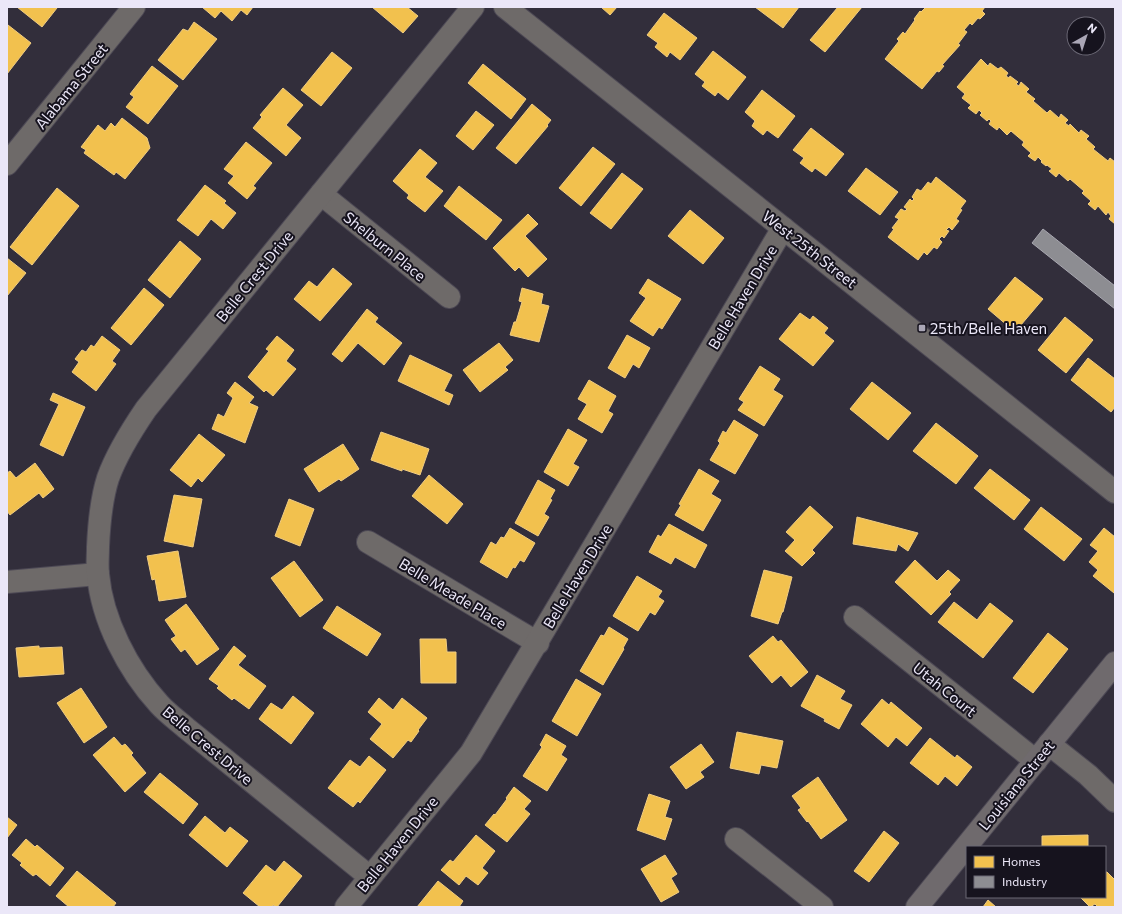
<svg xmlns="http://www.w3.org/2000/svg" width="1122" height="914" viewBox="0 0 1122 914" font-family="Commissioner,sans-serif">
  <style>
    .homes { fill: #f2c14e; stroke: #f0cc81 }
    .industry { fill: #8d8d92; stroke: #a9a8b1 }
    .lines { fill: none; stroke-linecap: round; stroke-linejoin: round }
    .minor-casing { stroke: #4d4955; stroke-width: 24 }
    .major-casing { stroke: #4d4955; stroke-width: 24 }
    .minor { stroke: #6e6a69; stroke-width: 22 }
    .major { stroke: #6f6a6d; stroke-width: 22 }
    .poi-dot { fill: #aaa6b6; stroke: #16131e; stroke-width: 1.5 }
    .labels { text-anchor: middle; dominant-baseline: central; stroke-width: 4; stroke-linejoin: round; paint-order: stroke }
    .street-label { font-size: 15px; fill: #ebe7f8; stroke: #16131e }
    .poi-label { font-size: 15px; fill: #ebe7f8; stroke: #16131e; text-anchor: start }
  </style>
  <rect width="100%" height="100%" fill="#322e3b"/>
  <g class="homes">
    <polygon points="17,7 56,7 57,8 42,27"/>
    <polygon points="202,7 253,7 247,15 241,10 232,21 221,11 215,18"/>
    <polygon points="372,7 407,7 418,16 403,33"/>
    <polygon points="601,7 617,7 610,15"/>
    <polygon points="755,7 799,7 783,28"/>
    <polygon points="838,7 862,7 825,52 810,40"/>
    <polygon points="926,7 985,7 982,11 985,14 980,19 978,18 972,25 970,23 964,30 967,32 958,44 960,45 942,65 944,66 939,72 937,71 922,89 885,59 899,41 897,39 903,32 905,34 915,20 914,19 920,11 921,12"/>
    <polygon points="664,13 697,38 680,60 670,52 667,57 655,47 658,43 647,35"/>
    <polygon points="194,22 217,39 183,80 158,60 183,29 188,31"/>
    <polygon points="8,25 31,43 7,74 7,26"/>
    <polygon points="713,51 746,77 728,100 718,92 715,96 702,86 705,82 695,74"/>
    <polygon points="332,52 352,68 321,106 301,90"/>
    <polygon points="981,59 988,66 990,63 998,69 1001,67 1008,73 1006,76 1009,78 1010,76 1018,82 1016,84 1019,86 1021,82 1029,89 1026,92 1035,99 1033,101 1047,113 1050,110 1059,118 1061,114 1068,120 1065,123 1069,126 1070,124 1079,133 1081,130 1089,136 1086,139 1095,147 1093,149 1108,161 1110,158 1115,162 1115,224 1109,219 1111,216 1108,212 1106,215 1098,206 1095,210 1088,204 1091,201 1082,193 1084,191 1070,179 1068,181 1059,173 1056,177 1049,171 1052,169 1047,165 1046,166 1041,162 1042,161 1038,157 1035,161 1028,156 1031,153 1022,145 1024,142 1011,131 1007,135 999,127 997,130 989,124 991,121 989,119 987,121 980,115 982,113 979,110 976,114 968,108 971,105 962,98 965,94 957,87"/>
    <polygon points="483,64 526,99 511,119 468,83"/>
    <polygon points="152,66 178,86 148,124 126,107 134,97 130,94"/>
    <polygon points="283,88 303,105 286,125 301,138 286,156 253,128 262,117 260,115"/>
    <polygon points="762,90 795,116 778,138 767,130 763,135 752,126 755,121 745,112"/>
    <polygon points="532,104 551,120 547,125 548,126 516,164 496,148"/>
    <polygon points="476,111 494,125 473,150 456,136"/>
    <polygon points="122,118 147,138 150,148 125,179 116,172 114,175 84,153 86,150 81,147 98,125 105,131 111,123 115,127"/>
    <polygon points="811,128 844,154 826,176 815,168 812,172 800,163 804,158 793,150"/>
    <polygon points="246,142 272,163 253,186 256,188 247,199 228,183 234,176 224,169"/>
    <polygon points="593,147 615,164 581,206 559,188"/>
    <polygon points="420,149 437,163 425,177 443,191 425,212 407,198 409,195 393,181"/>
    <polygon points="866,168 898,192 880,215 848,191"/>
    <polygon points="622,173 643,189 611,229 590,213"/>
    <polygon points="936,177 966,201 960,209 962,210 956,219 959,221 952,230 949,227 946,230 949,231 944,238 942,236 939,239 942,242 937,249 934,247 927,255 924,252 918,260 888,237 894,229 892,228 899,219 895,217 901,209 905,211 907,209 904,207 910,199 912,201 914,199 912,197 917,189 921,191 928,182 931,184"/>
    <polygon points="205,185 226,201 224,203 236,213 223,229 211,219 198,236 177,220"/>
    <polygon points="459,186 502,220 486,240 444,206"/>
    <polygon points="57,188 79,206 32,265 10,247"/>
    <polygon points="690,210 724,238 703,264 668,236"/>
    <polygon points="528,214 538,224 525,236 547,259 528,277 519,267 515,271 493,248"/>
    <polygon points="180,241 201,259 170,298 148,280"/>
    <polygon points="7,258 26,273 7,296"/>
    <polygon points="333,268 352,284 320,321 294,299 309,281 317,287"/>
    <polygon points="1015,277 1043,299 1015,332 988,309"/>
    <polygon points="648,279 681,299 662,329 659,327 653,336 630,321 646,298 639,293"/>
    <polygon points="144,288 164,305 131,345 111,328"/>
    <polygon points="522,288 543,294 541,304 549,306 539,342 510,335 514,322 516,322 522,302 519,301"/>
    <polygon points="367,309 378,318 375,322 402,343 384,365 358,343 342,362 332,354"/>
    <polygon points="800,313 810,320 813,316 828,328 824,333 834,341 813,366 779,339"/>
    <polygon points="1065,317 1093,340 1066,373 1038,350"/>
    <polygon points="627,335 650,348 639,368 633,364 625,378 608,368"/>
    <polygon points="102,336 120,350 112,361 116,364 96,391 72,372 79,362 75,359 82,350 86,352 91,345 94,347"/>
    <polygon points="277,336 294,350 286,361 296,369 273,396 266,390 264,392 248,377 269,351 266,349"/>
    <polygon points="499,343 513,360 505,367 508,370 480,392 463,370"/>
    <polygon points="410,355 452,375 444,391 453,395 449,405 398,381"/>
    <polygon points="1088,358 1115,379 1115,407 1111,412 1071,380"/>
    <polygon points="760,366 780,379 773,390 783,396 764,426 738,410 744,402 739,399"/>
    <polygon points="589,380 616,396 608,411 613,414 602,433 578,419 587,404 578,399"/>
    <polygon points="235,382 254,397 249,403 258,407 245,443 212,429 218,414 224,417 233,398 227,393"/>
    <polygon points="872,382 911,413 888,440 850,409"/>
    <polygon points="53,393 85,407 63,456 40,445 59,404 50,400"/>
    <polygon points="734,420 758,435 735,474 710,460 720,443 718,441 723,431 726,433"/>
    <polygon points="936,423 978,456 956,484 913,451"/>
    <polygon points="568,429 587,440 573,464 579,467 568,486 544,472"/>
    <polygon points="381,432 429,449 420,475 402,469 402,471 371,460"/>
    <polygon points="199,434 225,455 202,482 198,478 191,487 170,470"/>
    <polygon points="343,444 359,469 341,481 339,479 319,492 304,469"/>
    <polygon points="35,463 54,489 43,498 39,493 10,515 7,511 7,473 10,471 16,478"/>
    <polygon points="699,469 719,481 711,494 721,500 703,531 675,515 681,505 679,504"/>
    <polygon points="990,469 1030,500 1014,520 974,488"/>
    <polygon points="429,475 463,504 447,524 412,496"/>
    <polygon points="538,480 555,490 550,499 552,500 544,514 549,517 538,536 515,523"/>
    <polygon points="174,495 202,499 193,547 164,541"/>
    <polygon points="289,499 314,509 300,546 275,536"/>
    <polygon points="810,506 833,527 812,550 815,553 802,566 785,551 795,540 786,532"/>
    <polygon points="1041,507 1082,539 1064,561 1024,529"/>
    <polygon points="857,517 918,533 908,551 898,544 896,551 853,544"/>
    <polygon points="669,524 707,545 695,568 675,557 671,564 649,552 658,535 661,537"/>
    <polygon points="510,528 535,543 524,562 520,560 515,568 513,567 507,578 480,562 491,542 496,545 501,537 504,538"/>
    <polygon points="1104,528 1115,537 1115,592 1114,593 1093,576 1098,570 1089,562 1098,551 1090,545"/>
    <polygon points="178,551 186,597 159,601 155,579 152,580 147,556"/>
    <polygon points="915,560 937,581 948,570 960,580 949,592 951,594 931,615 895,582"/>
    <polygon points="294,561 323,600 300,617 271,578"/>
    <polygon points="764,570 792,577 783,612 782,612 778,624 751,616"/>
    <polygon points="637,576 662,591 658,597 664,601 655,615 650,612 638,631 613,616"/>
    <polygon points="954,602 977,620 990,603 1013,621 983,658 938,622"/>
    <polygon points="186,604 219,649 197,665 185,649 181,652 171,639 176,636 165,620"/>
    <polygon points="337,606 381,634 367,656 323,628"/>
    <polygon points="609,627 628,639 623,648 624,649 603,685 580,671 601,635 604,636"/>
    <polygon points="1048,633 1068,649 1033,693 1013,678"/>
    <polygon points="773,636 778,642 781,640 808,672 791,687 781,675 772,683 749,656"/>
    <polygon points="420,639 446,639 447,652 456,652 456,683 421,683"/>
    <polygon points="39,646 39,648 62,647 64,674 19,677 16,648"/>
    <polygon points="234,646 246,656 238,665 266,686 249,709 234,698 232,700 217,688 219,686 209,679"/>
    <polygon points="817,675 845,691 840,699 852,705 839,729 824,721 825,719 801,706"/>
    <polygon points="576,679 601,694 577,736 552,721"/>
    <polygon points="81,688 107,727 84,743 57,703"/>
    <polygon points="293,696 314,713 291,744 259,719 271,703 282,710"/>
    <polygon points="379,698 393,710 402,698 427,718 418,730 419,731 411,742 408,740 393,758 370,739 382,724 368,712"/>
    <polygon points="882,699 889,705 891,702 922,728 907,746 896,737 888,747 861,724"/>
    <polygon points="737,732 783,741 777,768 761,765 759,774 730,768"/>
    <polygon points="546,734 566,746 561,755 567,759 547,791 523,776 542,747 540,745"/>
    <polygon points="114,737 122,746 125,744 133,753 131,755 146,773 125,792 93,755"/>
    <polygon points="930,738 955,758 957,755 972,767 957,786 945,776 938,785 910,763"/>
    <polygon points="701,744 714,762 700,772 704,777 686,789 670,767"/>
    <polygon points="369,756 386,770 360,803 358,801 353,807 328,788 350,760 360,767"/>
    <polygon points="160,773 198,804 183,824 144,792"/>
    <polygon points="818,777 847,820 821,839 808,821 807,822 798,810 801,808 792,796"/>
    <polygon points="514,787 531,801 524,809 530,814 507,842 485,825 494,814 495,815 507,799 506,798"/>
    <polygon points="649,794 670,801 665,817 672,819 665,840 637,830"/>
    <polygon points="205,816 225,833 230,827 248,841 227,867 189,835"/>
    <polygon points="7,817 17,825 7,838"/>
    <polygon points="884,831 899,843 869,882 854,871"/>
    <polygon points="476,835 495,851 482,868 488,873 478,885 466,876 459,885 441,870 450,860 453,862"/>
    <polygon points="1088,835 1088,847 1042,847 1042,836"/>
    <polygon points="26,839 35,847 37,845 64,868 50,886 36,874 33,876 20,865 22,863 12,855"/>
    <polygon points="665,855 677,874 671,878 679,892 661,902 641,869"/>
    <polygon points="284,861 302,876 277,907 273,905 272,907 260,907 243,893 266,865 275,872"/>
    <polygon points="77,871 116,903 113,907 69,907 56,896"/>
    <polygon points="1105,872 1107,872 1115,880 1115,907 1098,907 1095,904 1090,907 1080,897 1105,897"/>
    <polygon points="438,881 463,901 459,907 417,907"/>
    <polygon points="988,900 996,907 983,907"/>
  </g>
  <polygon class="industry" points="1043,229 1115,286 1115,309 1032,243"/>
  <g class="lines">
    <defs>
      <g id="minor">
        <polyline points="505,7 1115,492"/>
        <polyline points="7,164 134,7"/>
        <polyline points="321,194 449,297"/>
        <polyline points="368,542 538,643"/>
        <polyline points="7,582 98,574"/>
        <polyline points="855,617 1036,761"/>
        <polyline points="1049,744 1088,775 1115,801"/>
        <polyline points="736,839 822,907"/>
        <path d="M370 877 186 728C177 720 167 713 159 704 128 670 102 620 98 574 97 565 98 556 98 547 99 524 101 500 108 478 117 453 131 431 146 409L473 7"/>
        <polyline points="346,907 471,753 783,228"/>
      </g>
      <polyline id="major" points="917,907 1115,663"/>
    </defs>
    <use href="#minor" class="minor-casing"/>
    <use href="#major" class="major-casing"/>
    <use href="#minor" class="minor"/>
    <use href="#major" class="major"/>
  </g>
  <rect class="poi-dot" x="918" y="324" width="8" height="8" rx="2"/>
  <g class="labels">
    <g class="street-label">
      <text transform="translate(71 86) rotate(-51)">Alabama Street</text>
      <text transform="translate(385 246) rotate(39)">Shelburn Place</text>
      <text transform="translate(810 249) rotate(38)">West 25th Street</text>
      <text transform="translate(254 276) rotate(-51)">Belle Crest Drive</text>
      <text transform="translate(742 297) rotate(-59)">Belle Haven Drive</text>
      <text transform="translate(577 576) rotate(-59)">Belle Haven Drive</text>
      <text transform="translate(453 593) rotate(31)">Belle Meade Place</text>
      <text transform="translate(945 689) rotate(39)">Utah Court</text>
      <text transform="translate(208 745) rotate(40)">Belle Crest Drive</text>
      <text transform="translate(1016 785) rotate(-51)">Louisiana Street</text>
      <text transform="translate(397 844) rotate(-51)">Belle Haven Drive</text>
    </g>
    <g class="poi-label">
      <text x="930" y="328">25th/Belle Haven</text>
    </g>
  </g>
  <rect width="1122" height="914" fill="none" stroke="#ebe7f8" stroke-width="16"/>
  <rect x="966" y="846" width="140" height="52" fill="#16131e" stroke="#6b6875"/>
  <rect x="974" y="856" width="20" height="12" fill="#f2c14e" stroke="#6b6875"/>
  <text x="1002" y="866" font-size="12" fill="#ebe7f8">Homes</text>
  <rect x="974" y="876" width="20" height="12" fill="#8d8d92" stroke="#6b6875"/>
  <text x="1002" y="886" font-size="12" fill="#ebe7f8">Industry</text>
  <g transform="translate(1086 36) rotate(39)"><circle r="19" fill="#16131e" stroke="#6b6875"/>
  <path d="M0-3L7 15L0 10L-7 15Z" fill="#aaa6b6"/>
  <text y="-6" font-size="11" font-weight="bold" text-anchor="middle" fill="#ebe7f8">N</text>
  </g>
</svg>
